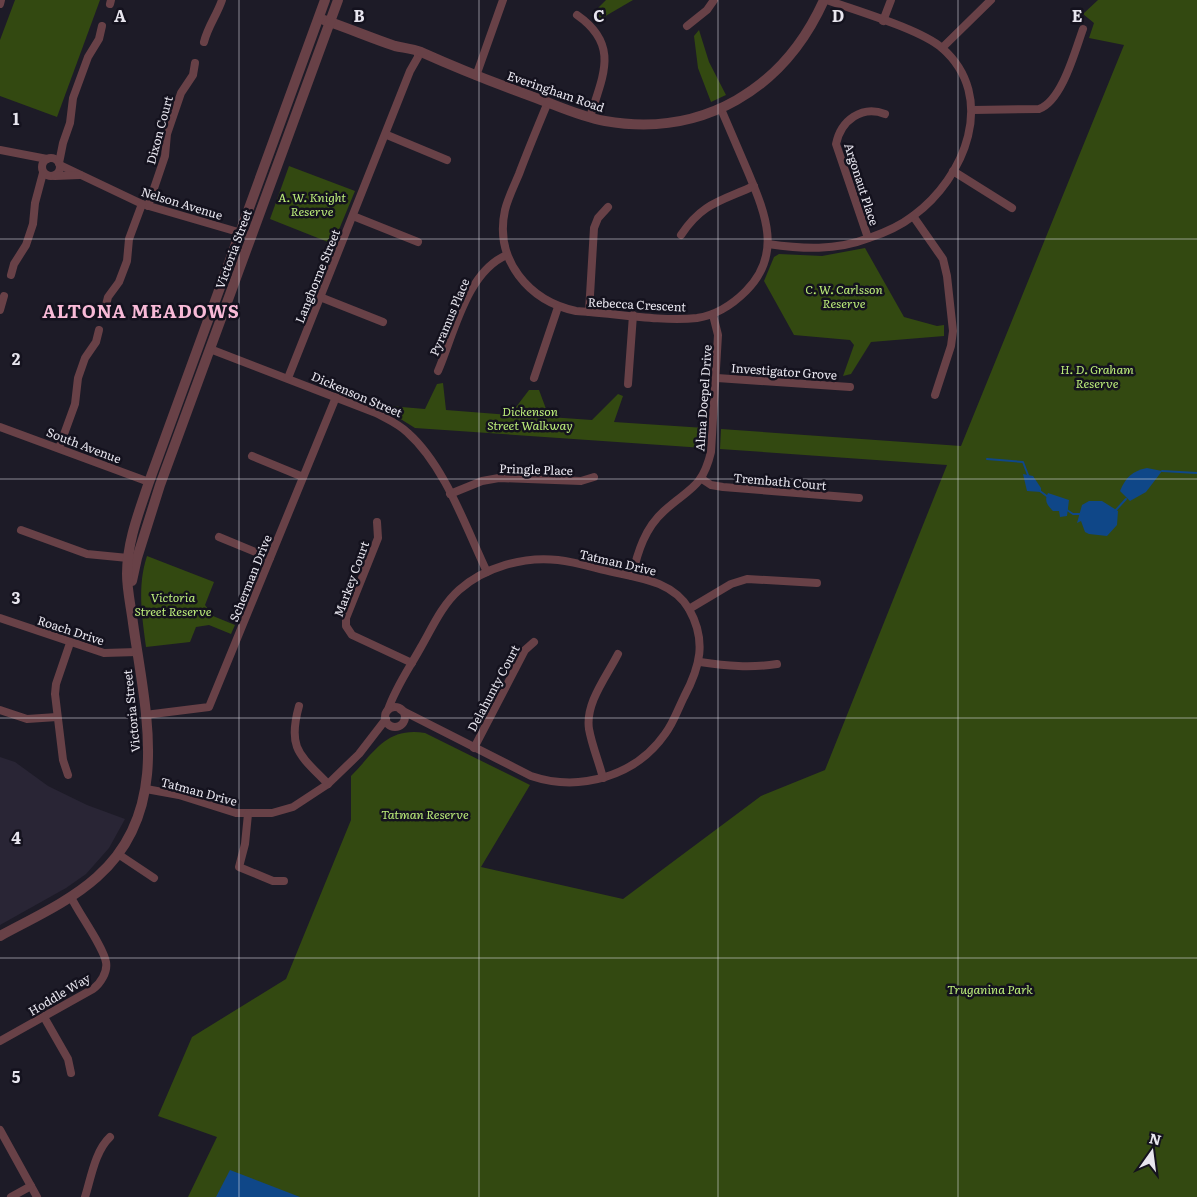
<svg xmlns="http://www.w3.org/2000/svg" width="1197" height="1197" viewBox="0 0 1197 1197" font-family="Literata,serif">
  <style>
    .education { fill: #292535 }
    .green { fill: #334911 }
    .water { fill: #0f4788 }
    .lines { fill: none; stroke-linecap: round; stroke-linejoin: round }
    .stream { stroke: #0f4788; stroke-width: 2 }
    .minor { stroke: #684147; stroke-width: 8 }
    .tertiary { stroke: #684147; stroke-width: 10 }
    .grid { fill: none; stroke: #e8e6ef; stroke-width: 1; stroke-opacity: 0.55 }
    .labels { text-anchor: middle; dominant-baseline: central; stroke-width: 5; stroke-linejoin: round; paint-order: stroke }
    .street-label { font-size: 12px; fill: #e8e6ef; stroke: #14121e }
    .park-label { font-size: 12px; font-style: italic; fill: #bced7a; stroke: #14121e }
    .district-label { font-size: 18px; font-weight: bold; letter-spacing: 1px; fill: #f8bad7; stroke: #14121e }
    .grid-label { font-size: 16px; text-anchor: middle; font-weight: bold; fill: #e8e6ef; stroke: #14121e; stroke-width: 5; stroke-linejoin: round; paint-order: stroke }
  </style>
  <rect width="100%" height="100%" fill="#1d1b27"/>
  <polygon class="education" points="0,757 15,762 48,786 87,805 125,819 109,848 86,874 66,888 0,925"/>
  <g class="green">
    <polygon points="15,0 100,0 57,117 0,96 0,40"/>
    <polygon points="606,0 633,0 597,21 591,15"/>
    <path d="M1098 0H1197V1197H188L217 1137 158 1116 192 1037 286 979 351 820V776C375 752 386 727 425 733L530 785 481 867 623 899 761 796 825 770 947 465 720 449 721 429 961 446 1124 45 1089 38 1094 23 1083 14Z"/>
    <polygon points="699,30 709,62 726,95 711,102 698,68 694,36"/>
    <polygon points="289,166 355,191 333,244 270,219"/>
    <polygon points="865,248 904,317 937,326 944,325 944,336 871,342 851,374 843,376 854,345 850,340 794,335 764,281 774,257 779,254 822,256"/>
    <polygon points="443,383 446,410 510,415 529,390 539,390 549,417 592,420 618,394 623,396 614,422 705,428 704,448 415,428 378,405 425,409 437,384"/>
    <path d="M147 556 214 582 205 605 213 616 235 625 231 634 209 625 196 627 190 642 146 647C142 616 137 586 147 556Z"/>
  </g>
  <g class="water">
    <path d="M1147 468 1162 471 1146 492 1130 501 1120 491C1126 477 1132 471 1147 468Z"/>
    <polygon points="1023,474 1033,476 1041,488 1041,492 1027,491"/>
    <path d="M1048 493 1069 500 1067 516 1060 517 1059 511H1053C1047 505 1044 501 1048 493Z"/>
    <polygon points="1089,501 1102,501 1118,511 1117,525 1107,536 1089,534 1085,532 1081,521 1077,523 1082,505"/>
    <polygon points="230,1170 300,1197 216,1197"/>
  </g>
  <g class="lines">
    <g class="stream">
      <polyline points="987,459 1023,462 1028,475"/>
      <polyline points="1162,471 1197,473"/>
      <polyline points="1040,491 1048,497"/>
      <polyline points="1067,510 1073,514 1080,514"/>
      <polyline points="1115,511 1126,499"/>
    </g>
    <g class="minor">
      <polyline points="0,4 1,0"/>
      <polyline points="110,4 111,0"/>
      <path d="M577 15C620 45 603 75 590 117"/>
      <polyline points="883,21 891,0"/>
      <polyline points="687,26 707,10 714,0"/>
      <path d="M204 42C208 26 217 15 222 0"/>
      <polyline points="942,48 991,0"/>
      <polyline points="476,76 503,0"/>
      <path d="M548 102C538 126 528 150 519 174 514 186 508 198 505 210 494 260 529 301 576 311 612 313 662 322 697 318 717 315 732 305 746 291 783 254 765 213 748 172 739 151 730 130 721 109"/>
      <path d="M973 110 1039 109C1062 101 1075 51 1083 29"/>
      <polyline points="387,135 447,160"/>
      <polyline points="0,150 47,159"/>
      <circle cx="51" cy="167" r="9"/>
      <polyline points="59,163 63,143 70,123 73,98 88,57 99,39 102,26"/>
      <polyline points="60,165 142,204 245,234"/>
      <polyline points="953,171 1012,208"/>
      <polyline points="55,176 80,175"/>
      <polyline points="148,206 165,156 167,134 181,93 193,75 195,63"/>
      <polyline points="353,216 418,242"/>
      <polyline points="913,216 943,259 947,276 953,331 951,346 935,395"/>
      <path d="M681 235C702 203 721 201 754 186"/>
      <path d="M868 238 836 144C841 120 862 105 885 114"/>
      <path d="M768 244C803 249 835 251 869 238 884 233 900 226 913 216 965 178 998 97 942 48 920 29 857 11 827 0"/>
      <polyline points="11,275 14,264 26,245 33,224 35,203 43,173"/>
      <polyline points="320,297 383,322"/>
      <polyline points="105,309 108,297 119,282 127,261 129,239 142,204"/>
      <polyline points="0,310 4,296"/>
      <polyline points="589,312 594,228 598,218 608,207"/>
      <path d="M210 349 376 413C387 419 399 424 408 433 445 466 466 528 487 572"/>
      <path d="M438 371C454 334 467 271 507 255"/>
      <polyline points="288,378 410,71 418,57 418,51"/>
      <polyline points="534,378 558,307"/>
      <polyline points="717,378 850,387"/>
      <polyline points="628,384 633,315"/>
      <polyline points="0,427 149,482"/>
      <polyline points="59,448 75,404 78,378 85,358 96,342 99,330"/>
      <polyline points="252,456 303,477"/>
      <polyline points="702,479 711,485 723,487 859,498"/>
      <polyline points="450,494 482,481 499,478 581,481 594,477"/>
      <polyline points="377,522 378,538 346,618 346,626 352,635 412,663"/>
      <polyline points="21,530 87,554 128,558"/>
      <polyline points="219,537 270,558"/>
      <path d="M632 576C638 551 645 528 664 511 689 488 702 489 711 452L718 335 713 315"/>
      <polyline points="689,609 731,584 747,579 817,583"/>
      <polyline points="0,618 104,653 137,652"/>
      <path d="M700 662C727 666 750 668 777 664"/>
      <path d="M299 706C287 749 300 755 328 784"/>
      <circle cx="395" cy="717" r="10"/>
      <polyline points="0,710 27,719 57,717"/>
      <path d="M388 710C395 688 410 667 421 647 432 628 442 605 459 590 485 567 524 556 558 560 576 562 595 568 613 572 641 578 673 582 689 609 707 641 700 667 684 697 678 709 673 724 665 734 635 777 579 792 531 776L401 710"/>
      <polyline points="145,715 209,707 336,397"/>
      <polyline points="474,748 525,650 534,642"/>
      <polyline points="68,775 63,760 55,694 56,684 70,643"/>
      <path d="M603 778C599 762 592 746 589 729 585 703 607 676 618 654"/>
      <polyline points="146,789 179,795 236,813 272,813 293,807 328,784 359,754 386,719"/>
      <polyline points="248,814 245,844 239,867 273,881 284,881"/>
      <polyline points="118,854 154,878"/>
      <polyline points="44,1017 68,1059 71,1073"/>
      <path d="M0 1041 93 989C100 984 108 972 106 962 103 946 79 914 71 897"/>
      <polyline points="0,1130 37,1197"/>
      <polyline points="11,1197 31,1186"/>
      <path d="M85 1197C91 1178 95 1151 110 1137"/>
    </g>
    <g class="tertiary">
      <path d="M324 20C348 28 371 38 395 46 404 48 413 49 421 52 459 69 497 84 536 98 558 106 581 117 605 121 703 138 784 89 824 0"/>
      <polyline points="132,581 137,558 160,485 338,0"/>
      <path d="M0 936C33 918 69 902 97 877 173 810 145 710 133 623 131 607 127 590 127 574 127 542 139 512 149 482L325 0"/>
    </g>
  </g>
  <path class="grid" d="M239 0V1197M479 0V1197M718 0V1197M958 0V1197M0 239H1197M0 479H1197M0 718H1197M0 958H1197"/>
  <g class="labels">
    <g class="street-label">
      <text transform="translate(556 91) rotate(19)">Everingham Road</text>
      <text transform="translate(159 130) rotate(-75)">Dixon Court</text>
      <text transform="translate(862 184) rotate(72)">Argonaut Place</text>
      <text transform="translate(182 203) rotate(17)">Nelson Avenue</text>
      <text transform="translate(233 249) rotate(-70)">Victoria Street</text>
      <text transform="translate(317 276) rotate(-68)">Langhorne Street</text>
      <text transform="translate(637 304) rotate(3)">Rebecca Crescent</text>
      <text transform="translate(449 317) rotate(-67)">Pyramus Place</text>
      <text transform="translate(784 371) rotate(4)">Investigator Grove</text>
      <text transform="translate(357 394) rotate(23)">Dickenson Street</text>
      <text transform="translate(703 398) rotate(-86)">Alma Doepel Drive</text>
      <text transform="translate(84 445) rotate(21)">South Avenue</text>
      <text transform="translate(536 469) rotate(2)">Pringle Place</text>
      <text transform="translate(780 481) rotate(5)">Trembath Court</text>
      <text transform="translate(618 562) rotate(13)">Tatman Drive</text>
      <text transform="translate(250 578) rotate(-68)">Scherman Drive</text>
      <text transform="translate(351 579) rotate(-70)">Markey Court</text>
      <text transform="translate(71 630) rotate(18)">Roach Drive</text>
      <text transform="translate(493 688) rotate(-62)">Delahunty Court</text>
      <text transform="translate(131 711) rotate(-96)">Victoria Street</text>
      <text transform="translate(199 791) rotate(15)">Tatman Drive</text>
      <text transform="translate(59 994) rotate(-31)">Hoddle Way</text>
    </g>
    <g class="park-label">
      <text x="312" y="197">A. W. Knight<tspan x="312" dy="14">Reserve</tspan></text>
      <text x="844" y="289">C. W. Carlsson<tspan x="844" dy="14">Reserve</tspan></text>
      <text x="1097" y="369">H. D. Graham<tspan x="1097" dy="14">Reserve</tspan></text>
      <text x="530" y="411">Dickenson<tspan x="530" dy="14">Street Walkway</tspan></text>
      <text x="173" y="597">Victoria<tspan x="173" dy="14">Street Reserve</tspan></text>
      <text x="425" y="814">Tatman Reserve</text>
      <text x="990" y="989">Truganina Park</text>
    </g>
    <g class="district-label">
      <text x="141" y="310">ALTONA MEADOWS</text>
    </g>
  </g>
  <g class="grid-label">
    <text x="120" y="22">A</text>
    <text x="359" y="22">B</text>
    <text x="599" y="22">C</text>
    <text x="838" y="22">D</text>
    <text x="1077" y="22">E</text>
    <text x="16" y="125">1</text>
    <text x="16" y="365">2</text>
    <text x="16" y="604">3</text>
    <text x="16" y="844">4</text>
    <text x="16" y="1083">5</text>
  </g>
  <g transform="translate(1152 1152) rotate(14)" stroke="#14121e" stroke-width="4" paint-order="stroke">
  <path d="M0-4L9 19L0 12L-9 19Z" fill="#e8e6ef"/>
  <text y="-8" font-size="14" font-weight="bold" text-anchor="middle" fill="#e8e6ef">N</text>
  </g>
</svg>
